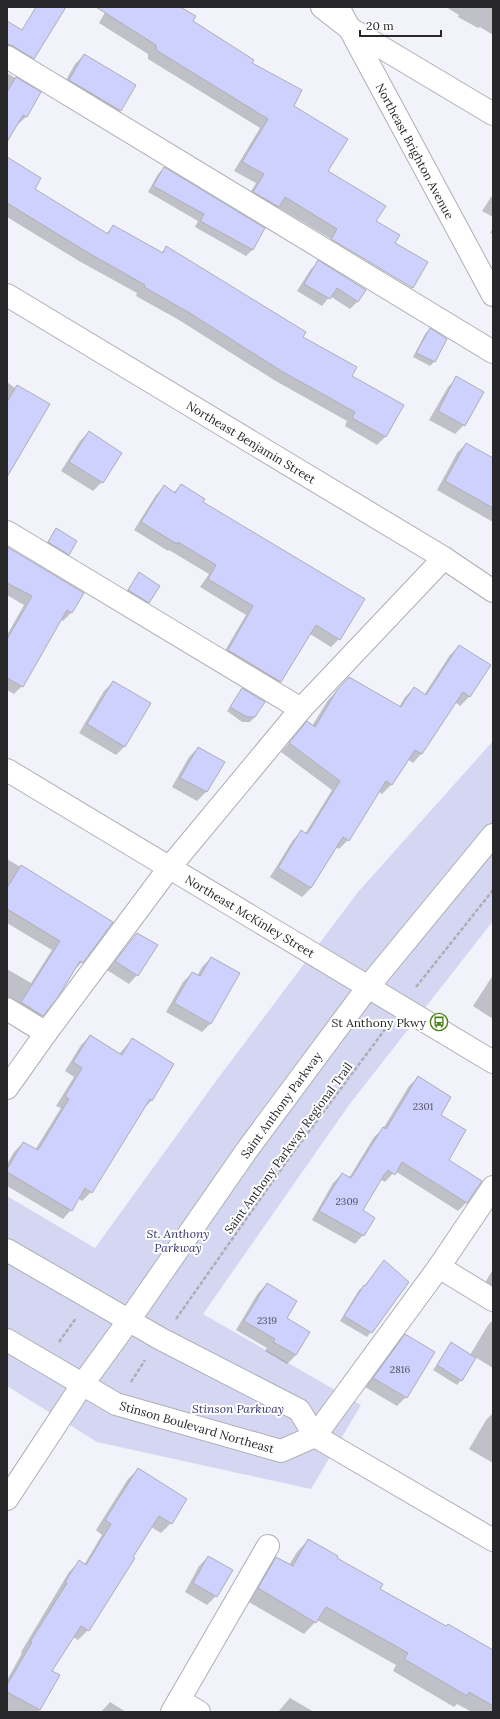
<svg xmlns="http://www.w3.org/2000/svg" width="500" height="1719" viewBox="0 0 500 1719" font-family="Lora,serif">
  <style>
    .green { fill: #d5d7f2 }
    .shadow { fill: #0003 }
    .building { fill: #ced0fd; stroke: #aeaeb6 }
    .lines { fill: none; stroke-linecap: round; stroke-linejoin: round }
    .minor-casing { stroke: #aeafb6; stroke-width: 24 }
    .path { stroke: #adaeb4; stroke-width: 2.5; stroke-dasharray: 4 2; stroke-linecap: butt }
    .minor { stroke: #fff; stroke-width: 22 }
    .labels { text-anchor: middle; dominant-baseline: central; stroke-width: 4; stroke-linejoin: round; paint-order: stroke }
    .number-label { font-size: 10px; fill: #525260 }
    .street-label { font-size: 12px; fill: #28282b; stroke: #fff }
    .poi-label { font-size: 12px; fill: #28282b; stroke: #fff; text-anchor: end }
    .park-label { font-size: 12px; font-style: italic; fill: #363369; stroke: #fff }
  </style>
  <rect width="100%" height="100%" fill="#f1f2fa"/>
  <polygon class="green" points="493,741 493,921 349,1105 203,1314 361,1405 311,1489 97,1442 7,1386 7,1196 95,1248 216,1081 358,892"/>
  <g class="shadow">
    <polygon points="108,7 167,7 251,63 292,106 326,171 375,221 393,243 412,287 403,296 323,248 329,239 411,288 411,286 277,207 269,216 245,201 256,183 234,171 260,128 148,59 148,54 99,23"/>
    <polygon points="446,7 493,7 493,35 480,27 478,28 458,17 459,15"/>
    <polygon points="7,22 21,30 27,24 33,58 25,67 7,56"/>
    <polygon points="84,55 135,85 120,111 111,120 61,89 75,64"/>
    <polygon points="7,73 40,93 26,117 17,125 16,124 7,140"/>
    <polygon points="7,158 33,189 106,234 113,226 161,253 166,248 302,337 351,376 386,436 377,445 345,426 347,421 274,380 179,320 136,296 137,293 79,261 7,217"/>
    <polygon points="164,168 264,229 252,250 246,256 195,227 198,221 148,192 158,174"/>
    <polygon points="493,194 493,217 482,211"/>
    <polygon points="493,228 493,234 490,233"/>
    <polygon points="318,262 358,301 350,309 330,296 322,306 297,291 311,269"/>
    <polygon points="430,329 446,339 434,362 430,366 413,357 425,334"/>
    <polygon points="457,378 464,425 455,434 429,420 448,387"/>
    <polygon points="7,382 15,388 7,475"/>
    <polygon points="89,432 102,482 93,491 61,471 80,441"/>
    <polygon points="466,444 493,459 493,522 437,490 457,453"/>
    <polygon points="181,485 202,502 339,639 331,647 310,634 280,682 272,690 220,659 246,615 200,587 209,574 169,550 168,551 134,530 156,495 164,487 173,493"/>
    <polygon points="56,530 68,554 64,559 44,547"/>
    <polygon points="7,548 83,593 71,613 63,621 61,619 22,686 14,694 7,690 7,635 24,605 7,595"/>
    <polygon points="140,573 148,602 144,607 124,595"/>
    <polygon points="459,646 490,666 469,697 460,706 455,702 421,754 413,763 407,759 391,785 382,794 378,791 348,840 339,849 336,847 311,888 302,897 270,877 293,840 302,831 305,834 332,790 281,752 307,723 312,726 328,700 349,678 399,707 405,697 414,688 424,695 450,655"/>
    <polygon points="113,682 125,746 116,755 79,733 104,691"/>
    <polygon points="242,689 255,717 250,722 242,722 227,711"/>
    <polygon points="198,748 224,763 206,792 197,801 172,787 189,757"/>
    <polygon points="7,859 112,922 82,962 73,971 42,1015 34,1024 7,1007 7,969 31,983 52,950 7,923"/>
    <polygon points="138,934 137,975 129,984 107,970"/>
    <polygon points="211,958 211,1023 202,1032 166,1012 183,982 192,973 197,976 202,967"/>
    <polygon points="493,975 493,1019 473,1006"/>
    <polygon points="90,1036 119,1054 132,1039 152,1100 143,1109 91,1192 82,1201 78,1198 71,1210 63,1219 7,1186 7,1164 14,1152 23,1143 35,1150 61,1108 56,1106 74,1077 65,1071 81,1045"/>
    <polygon points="418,1077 440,1115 447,1160 481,1181 466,1203 458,1211 395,1171 385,1182 380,1179 361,1211 363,1235 355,1244 312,1220 333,1183 342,1174 349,1178 374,1137 383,1129 409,1086"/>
    <polygon points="384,1262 408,1282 367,1337 340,1321 359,1290 364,1286"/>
    <polygon points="493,1269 493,1298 481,1290"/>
    <polygon points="267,1284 285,1319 309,1332 296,1355 287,1364 265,1351 267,1348 236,1330 258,1293"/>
    <polygon points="493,1320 493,1368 475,1357 461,1380 457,1385 433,1370 451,1344 470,1355 488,1325"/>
    <polygon points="405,1335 433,1352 406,1397 397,1406 365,1387 396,1344"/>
    <polygon points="493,1413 493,1463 469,1449 486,1420"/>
    <polygon points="138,1469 171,1523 161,1533 151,1527 88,1630 78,1640 73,1637 51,1671 58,1676 38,1712 7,1712 7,1680 22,1653 21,1652 69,1572 79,1562 84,1565 102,1535 96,1530 128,1479"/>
    <polygon points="308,1540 379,1589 493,1652 493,1712 472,1712 457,1704 454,1707 393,1671 396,1665 317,1620 304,1634 247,1601 265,1570 277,1558 289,1565 297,1552"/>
    <polygon points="208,1557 216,1596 207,1605 185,1592 199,1566"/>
    <polygon points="290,1698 314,1712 278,1712"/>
    <polygon points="110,1702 126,1712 101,1712"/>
  </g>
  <g class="building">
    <polygon points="36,7 66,7 34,59 13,46 7,44 7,21 22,30"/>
    <polygon points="96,7 180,7 196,16 193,21 254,60 252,63 302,90 294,106 348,139 328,171 386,206 376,221 400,235 395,243 428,262 413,288 331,239 337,229 285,197 279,207 253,192 264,174 242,162 268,119 156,50 156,45"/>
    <polygon points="84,54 136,85 121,111 69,80"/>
    <polygon points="16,77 41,92 27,117 23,115 7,142 7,92"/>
    <polygon points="7,157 41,178 35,189 108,234 113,225 163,253 166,246 306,332 303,337 357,367 352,376 404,405 386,437 352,418 355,412 283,372 188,312 144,287 145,285 87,252 7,203"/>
    <polygon points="164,167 265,228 253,250 200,221 204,214 153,186"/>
    <polygon points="318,260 366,290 358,302 337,288 330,299 304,284"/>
    <polygon points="430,328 447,339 435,362 416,353"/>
    <polygon points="456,376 484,392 465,426 438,411"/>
    <polygon points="17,385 50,404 7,477 7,402"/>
    <polygon points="89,431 122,453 103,483 69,462"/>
    <polygon points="466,443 493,458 493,508 445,481"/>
    <polygon points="181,484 205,499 203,502 365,599 340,640 316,625 281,682 228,650 253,606 208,579 216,565 178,542 177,544 141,522 164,485 175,493"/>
    <polygon points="56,528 77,541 69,555 48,542"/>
    <polygon points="7,547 84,593 72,613 67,610 23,687 7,678 7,639 32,596 7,583"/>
    <polygon points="139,572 160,586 149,603 128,590"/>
    <polygon points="459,645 491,665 470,697 463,692 422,754 415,750 392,785 386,781 349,841 343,837 311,888 278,868 301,830 307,834 340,781 289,743 307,721 315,727 337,690 349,677 401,707 414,687 426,695"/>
    <polygon points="113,681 151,703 125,747 87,724"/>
    <polygon points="242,688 265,702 255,717 247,717 230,707"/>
    <polygon points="198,747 225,762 207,792 180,778"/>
    <polygon points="21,865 113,922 83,963 80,961 58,997 43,1016 21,1002 60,941 7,909 7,888"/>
    <polygon points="137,933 158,945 138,976 115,961"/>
    <polygon points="211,957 240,973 211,1024 174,1003 192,972 200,976"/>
    <polygon points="90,1035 122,1055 132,1038 174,1064 152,1101 150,1099 92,1193 85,1188 72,1211 7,1172 7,1169 23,1142 38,1150 69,1099 65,1096 82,1068 73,1062"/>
    <polygon points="418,1076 451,1097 441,1115 466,1130 449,1160 482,1181 467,1203 402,1162 395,1175 388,1170 384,1175 363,1210 375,1218 364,1236 319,1211 342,1173 351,1178 383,1127 386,1129"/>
    <polygon points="384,1260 409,1282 372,1333 344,1316 364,1285 365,1286"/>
    <polygon points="267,1283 297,1301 287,1318 310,1332 296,1355 273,1342 275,1339 244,1321"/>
    <polygon points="405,1334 435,1352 407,1398 373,1378"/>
    <polygon points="451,1342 476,1358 462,1381 437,1365"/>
    <polygon points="138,1468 187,1499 172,1524 159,1516 133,1557 135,1558 89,1631 81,1626 52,1671 60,1675 40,1710 7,1692 7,1685 32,1642 30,1642 67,1583 65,1582 79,1560 86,1565 111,1524 105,1520"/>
    <polygon points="308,1539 338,1556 337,1558 383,1584 380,1589 446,1626 448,1624 493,1650 493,1706 469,1692 467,1696 404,1659 408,1653 326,1607 316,1623 258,1588 276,1557 293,1566"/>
    <polygon points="208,1556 233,1570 217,1597 193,1583"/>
  </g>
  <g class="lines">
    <defs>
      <g id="minor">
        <polyline points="322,7 349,28 493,114"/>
        <polyline points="338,7 493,295"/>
        <polyline points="7,57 493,352"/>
        <polyline points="7,295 444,558 493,591"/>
        <polyline points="7,532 301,709"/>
        <polyline points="7,770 493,1062"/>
        <polyline points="7,1009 46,1033"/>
        <polyline points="7,1088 46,1033 169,868 301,709 444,558"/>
        <polyline points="7,1250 161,1339 299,1410 315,1436 493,1540"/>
        <polyline points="439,1267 493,1300"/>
        <polyline points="7,1340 116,1404 281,1451 315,1436 439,1267 493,1187"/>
        <polyline points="7,1499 82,1385 127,1323 247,1150 368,987 493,835"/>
        <polyline points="179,1700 199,1712"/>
        <polyline points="172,1712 268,1546"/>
      </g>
    </defs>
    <use href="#minor" class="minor-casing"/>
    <g class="path">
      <polyline points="416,987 493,890"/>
      <polyline points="176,1319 287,1161 386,1028"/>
      <polyline points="59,1342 76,1318"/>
      <polyline points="131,1382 145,1360"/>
    </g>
    <use href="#minor" class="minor"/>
  </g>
  <defs>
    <symbol id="bus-ring" viewBox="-11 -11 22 22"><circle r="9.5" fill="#fff" stroke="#4b8014" stroke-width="1.5"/><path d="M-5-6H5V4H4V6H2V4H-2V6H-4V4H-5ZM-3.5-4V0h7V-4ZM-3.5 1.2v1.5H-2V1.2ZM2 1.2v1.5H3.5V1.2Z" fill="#4b8014"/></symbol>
  </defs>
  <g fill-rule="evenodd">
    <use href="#bus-ring" x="429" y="1012" width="20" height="20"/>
  </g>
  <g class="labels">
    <g class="number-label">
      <text x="423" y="1106">2301</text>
      <text x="347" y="1201">2309</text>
      <text x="267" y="1320">2319</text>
      <text x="400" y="1369">2816</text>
    </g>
    <g class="street-label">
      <text transform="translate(415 151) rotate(62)">Northeast Brighton Avenue</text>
      <text transform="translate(251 442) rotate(31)">Northeast Benjamin Street</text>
      <text transform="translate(250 916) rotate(31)">Northeast McKinley Street</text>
      <text transform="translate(281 1105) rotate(-54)">Saint Anthony Parkway</text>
      <text transform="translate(288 1148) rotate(-54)">Saint Anthony Parkway Regional Trail</text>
      <text transform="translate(197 1427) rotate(16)">Stinson Boulevard Northeast</text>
    </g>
    <g class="poi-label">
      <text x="426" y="1022">St Anthony Pkwy</text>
    </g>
    <g class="park-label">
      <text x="178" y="1233">St. Anthony<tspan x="178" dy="14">Parkway</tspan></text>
      <text x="238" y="1408">Stinson Parkway</text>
    </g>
  </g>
  <rect width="500" height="1719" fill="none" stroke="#28282b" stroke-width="16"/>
  <path d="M360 30v6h81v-6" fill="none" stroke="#28282b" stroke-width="2"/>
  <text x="366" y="30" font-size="12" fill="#28282b" stroke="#ffffff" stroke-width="3" paint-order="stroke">20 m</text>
</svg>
